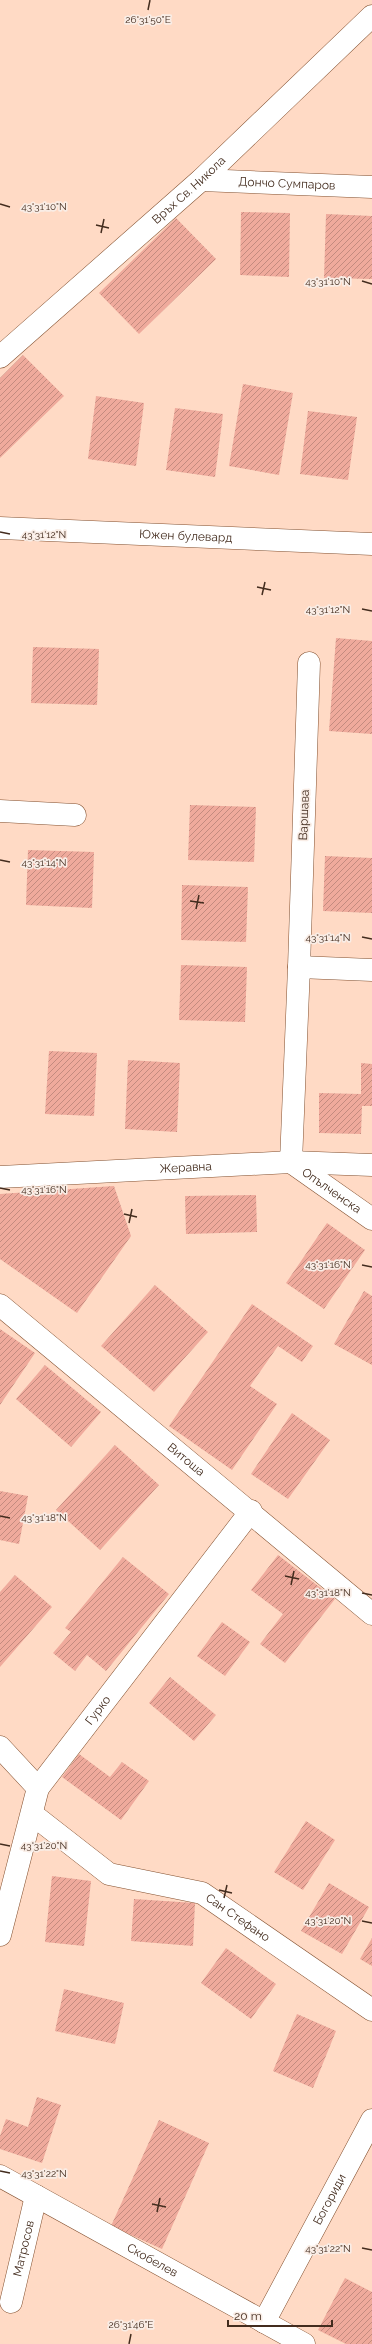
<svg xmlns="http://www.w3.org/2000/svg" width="372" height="2344" viewBox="0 0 372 2344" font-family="Raleway,sans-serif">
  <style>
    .building { fill: url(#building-hatch) }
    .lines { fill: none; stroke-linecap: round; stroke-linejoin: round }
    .street-casing { stroke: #845130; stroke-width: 23 }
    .street { stroke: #fff; stroke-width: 22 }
    .ticks { fill: none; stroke: #432c1e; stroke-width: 1.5 }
    .labels { text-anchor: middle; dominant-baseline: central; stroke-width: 3.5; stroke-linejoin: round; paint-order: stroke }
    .street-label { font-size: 12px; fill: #432c1e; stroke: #f9ede6 }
    .ticks-label { font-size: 10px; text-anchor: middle; fill: #432c1e; stroke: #f9ede6; stroke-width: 3.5; stroke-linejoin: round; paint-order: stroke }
  </style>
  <defs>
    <pattern id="building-hatch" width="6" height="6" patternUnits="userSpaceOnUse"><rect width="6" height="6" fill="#efaa9c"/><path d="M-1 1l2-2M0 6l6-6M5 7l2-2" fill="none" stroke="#c38b7f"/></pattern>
  </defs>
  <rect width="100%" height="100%" fill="#ffdac5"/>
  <g class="building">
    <polygon points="241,212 290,213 289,277 240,275"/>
    <polygon points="326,214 372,216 372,279 324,278"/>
    <polygon points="176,218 216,259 139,334 99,293"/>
    <polygon points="23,355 64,396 0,458 0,378"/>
    <polygon points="243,384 293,393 279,475 229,466"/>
    <polygon points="96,396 144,403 136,466 88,459"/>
    <polygon points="175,408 223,414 215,477 166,470"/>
    <polygon points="308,411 357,417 348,480 300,474"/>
    <polygon points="336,638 372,641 372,734 329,731"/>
    <polygon points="33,647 99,649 97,705 31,703"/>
    <polygon points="190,805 256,807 254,862 188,860"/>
    <polygon points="28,850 94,852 92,908 26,905"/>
    <polygon points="325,856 372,858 372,913 323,911"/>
    <polygon points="182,885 248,887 246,942 181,940"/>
    <polygon points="181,965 247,967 245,1022 179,1020"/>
    <polygon points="49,1051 97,1053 94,1116 45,1114"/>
    <polygon points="128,1060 180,1063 177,1132 125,1129"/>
    <polygon points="361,1063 372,1064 372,1106 362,1106 361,1134 319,1133 319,1093 361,1094"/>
    <polygon points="114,1186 131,1236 77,1313 0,1259 0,1194"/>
    <polygon points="256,1195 257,1232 186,1234 185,1196"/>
    <polygon points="327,1223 365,1250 324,1309 286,1283"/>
    <polygon points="155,1285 208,1332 154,1392 101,1346"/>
    <polygon points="364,1291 372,1296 372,1365 334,1344"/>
    <polygon points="252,1304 313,1346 302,1362 278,1346 250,1386 277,1404 232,1470 169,1426"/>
    <polygon points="0,1329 35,1353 0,1405"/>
    <polygon points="45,1365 101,1412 71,1447 16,1399"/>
    <polygon points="292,1413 330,1440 288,1499 251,1474"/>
    <polygon points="115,1445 159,1485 100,1550 56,1510"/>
    <polygon points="0,1491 28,1496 19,1544 0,1540"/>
    <polygon points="278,1555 335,1599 285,1663 260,1644 283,1614 251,1590"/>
    <polygon points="123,1557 169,1594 106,1671 87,1655 75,1671 53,1653 71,1632 65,1628"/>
    <polygon points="15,1575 52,1607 0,1667 0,1592"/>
    <polygon points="222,1622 250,1642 225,1676 197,1656"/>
    <polygon points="170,1677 216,1715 194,1741 149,1703"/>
    <polygon points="79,1754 110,1777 122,1762 149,1781 121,1820 62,1777"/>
    <polygon points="306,1821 335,1840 303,1890 274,1872"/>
    <polygon points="52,1876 91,1881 84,1946 45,1942"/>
    <polygon points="329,1883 369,1907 342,1954 301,1931"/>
    <polygon points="134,1899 195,1903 193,1946 131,1941"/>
    <polygon points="372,1938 372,1966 360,1959"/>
    <polygon points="226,1948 276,1984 251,2019 201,1983"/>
    <polygon points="64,1989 124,2003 115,2044 55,2031"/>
    <polygon points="297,2014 336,2031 313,2088 273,2071"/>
    <polygon points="37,2097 61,2105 42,2163 0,2149 0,2136 6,2119 28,2127"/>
    <polygon points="159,2120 209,2143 162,2249 111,2226"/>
    <polygon points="345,2278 372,2292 372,2344 346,2344 318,2330"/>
  </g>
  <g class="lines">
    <defs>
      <g id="street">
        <path id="s1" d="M201 180 372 187"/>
        <path id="s2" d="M0 357 201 180 372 16"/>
        <path id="s3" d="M0 528 372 544"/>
        <path id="s4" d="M309 663 299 967 291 1162 372 1219"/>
        <polyline points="0,811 75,815"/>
        <polyline points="299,967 372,970"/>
        <path id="s5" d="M0 1177 291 1162 372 1165"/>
        <path id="s6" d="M0 1305 372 1614"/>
        <polyline points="0,1747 38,1788"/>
        <path id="s7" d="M32 1814 109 1874 202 1893 372 2010"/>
        <path id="s8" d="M0 1935 38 1788 251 1511"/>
        <path id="s9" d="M0 2176 304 2344"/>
        <path id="s10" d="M11 2302 36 2196"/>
        <path id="s11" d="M264 2322 372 2120"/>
      </g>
    </defs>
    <use href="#street" class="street-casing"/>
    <use href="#street" class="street"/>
  </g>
  <path class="ticks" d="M148 10 150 0M0 204 10 207M96 225 109 228M101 233 104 219M362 281 372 284M0 532 10 534M257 587 271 590M262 595 265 582M362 609 372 611M0 860 10 862M190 901 204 903M196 909 199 895M362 937 372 939M0 1188 10 1190M124 1214 137 1217M129 1223 132 1209M362 1265 372 1267M0 1516 10 1518M285 1576 299 1579M291 1585 294 1571M362 1593 372 1595M0 1844 10 1846M219 1890 232 1893M224 1898 227 1885M362 1921 372 1923M0 2171 10 2173M152 2204 166 2207M157 2212 160 2198M362 2248 372 2250M129 2344 131 2334"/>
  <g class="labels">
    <g class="street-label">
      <text stroke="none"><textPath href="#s1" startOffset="86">Дончо Сумпаров</textPath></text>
      <text stroke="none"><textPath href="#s2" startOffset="252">Връх Св. Никола</textPath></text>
      <text stroke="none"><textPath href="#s3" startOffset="186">Южен булевард</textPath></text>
      <text transform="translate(304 815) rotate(-88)">Варшава</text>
      <text stroke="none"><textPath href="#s5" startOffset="186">Жеравна</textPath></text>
      <text stroke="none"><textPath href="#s4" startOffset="549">Опълченска</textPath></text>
      <text stroke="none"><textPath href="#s6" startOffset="242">Витоша</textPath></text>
      <text stroke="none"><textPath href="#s8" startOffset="250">Гурко</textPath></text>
      <text stroke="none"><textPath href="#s7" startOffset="236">Сан Стефано</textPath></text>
      <text stroke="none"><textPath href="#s11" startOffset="139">Богориди</textPath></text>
      <text stroke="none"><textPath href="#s10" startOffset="55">Матросов</textPath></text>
      <text stroke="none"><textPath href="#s9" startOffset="174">Скобелев</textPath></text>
    </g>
  </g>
  <g class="ticks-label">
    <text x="148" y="23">26°31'50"E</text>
    <text x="44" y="210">43°31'10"N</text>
    <text x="328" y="285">43°31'10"N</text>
    <text x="44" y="538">43°31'12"N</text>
    <text x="328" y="613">43°31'12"N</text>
    <text x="44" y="866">43°31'14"N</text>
    <text x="328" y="941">43°31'14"N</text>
    <text x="44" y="1193">43°31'16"N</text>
    <text x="328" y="1268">43°31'16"N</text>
    <text x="44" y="1521">43°31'18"N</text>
    <text x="328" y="1596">43°31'18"N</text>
    <text x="44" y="1849">43°31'20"N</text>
    <text x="328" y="1924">43°31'20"N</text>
    <text x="44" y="2177">43°31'22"N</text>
    <text x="328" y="2252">43°31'22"N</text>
    <text x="131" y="2328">26°31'46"E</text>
  </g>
  <path d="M228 2320v6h104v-6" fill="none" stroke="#432c1e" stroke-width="2"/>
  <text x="234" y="2320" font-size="12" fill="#432c1e" stroke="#f9ede6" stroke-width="3" paint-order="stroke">20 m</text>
</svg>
